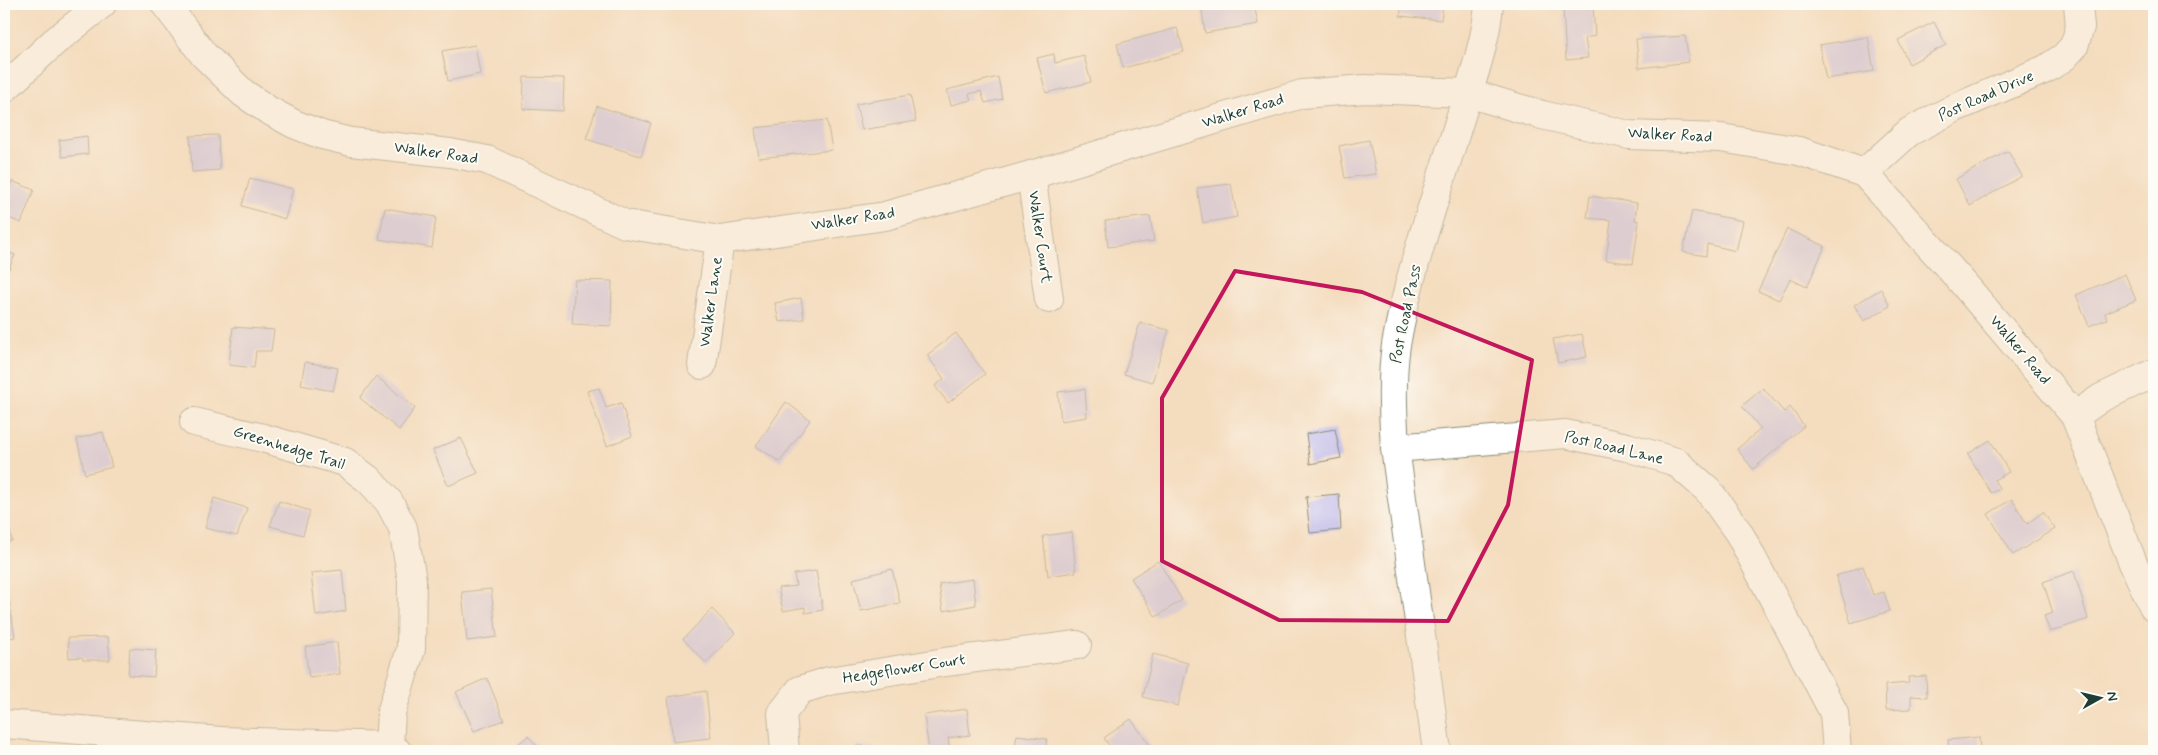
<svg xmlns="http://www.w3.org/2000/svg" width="2158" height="755" viewBox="0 0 2158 755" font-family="Mynerve,sans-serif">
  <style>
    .building { fill: #c2bbe8 }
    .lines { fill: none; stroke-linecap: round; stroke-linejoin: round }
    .minor-casing { stroke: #8a8c79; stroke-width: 30 }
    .minor { stroke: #fff; stroke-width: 28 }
    .marked { fill: none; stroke: #c2185b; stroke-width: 4; stroke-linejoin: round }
    .labels { text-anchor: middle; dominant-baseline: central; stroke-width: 4; stroke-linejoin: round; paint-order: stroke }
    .street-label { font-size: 16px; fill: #1f3d34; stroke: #fdfcf7 }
  </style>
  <rect width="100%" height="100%" fill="#fdfcf7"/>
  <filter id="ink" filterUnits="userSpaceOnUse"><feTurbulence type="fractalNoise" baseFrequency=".02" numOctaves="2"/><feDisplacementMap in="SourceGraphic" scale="10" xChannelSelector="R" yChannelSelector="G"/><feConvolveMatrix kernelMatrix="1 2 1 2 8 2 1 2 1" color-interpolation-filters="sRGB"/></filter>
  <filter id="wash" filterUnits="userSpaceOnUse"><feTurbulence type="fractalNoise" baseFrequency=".0096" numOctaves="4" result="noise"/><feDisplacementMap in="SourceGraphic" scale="20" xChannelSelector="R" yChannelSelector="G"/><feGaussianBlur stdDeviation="1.12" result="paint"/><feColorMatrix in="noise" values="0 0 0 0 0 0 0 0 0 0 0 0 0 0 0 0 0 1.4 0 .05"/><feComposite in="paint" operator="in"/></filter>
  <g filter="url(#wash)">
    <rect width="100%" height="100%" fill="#f4dcbe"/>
    <g id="blocks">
      <g class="building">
        <polygon points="1201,4 1254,4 1258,24 1205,33"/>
        <polygon points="1402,4 1443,4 1441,20 1400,16"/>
        <polygon points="1593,5 1595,36 1585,38 1588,58 1566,60 1563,8"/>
        <polygon points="1934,22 1946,45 1909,64 1898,40"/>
        <polygon points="1177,28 1184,52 1123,68 1117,44"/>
        <polygon points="1685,36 1689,62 1639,68 1636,39"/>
        <polygon points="1868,37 1874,71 1826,79 1819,45"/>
        <polygon points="475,45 480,74 448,81 442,51"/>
        <polygon points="1054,54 1055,63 1084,56 1091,82 1046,93 1037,58"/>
        <polygon points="524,77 564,78 563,111 523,109"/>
        <polygon points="998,77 1002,99 985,103 981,91 969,94 971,100 951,105 947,90"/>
        <polygon points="910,95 916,121 862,130 856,104"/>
        <polygon points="597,106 651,123 641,156 586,139"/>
        <polygon points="827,120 832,150 759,158 755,128"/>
        <polygon points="218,135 220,170 192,172 190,136"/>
        <polygon points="87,136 88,154 62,157 59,140"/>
        <polygon points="1369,140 1376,174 1345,178 1339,146"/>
        <polygon points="2008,151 2022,176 1970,206 1956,179"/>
        <polygon points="250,178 293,189 285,219 242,206"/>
        <polygon points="12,181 34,190 21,223 4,216 4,202"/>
        <polygon points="1231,184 1237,217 1203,223 1197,188"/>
        <polygon points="1590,196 1637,203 1635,220 1639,221 1633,264 1606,260 1611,220 1587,218"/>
        <polygon points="385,208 436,217 432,248 379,239"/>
        <polygon points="1692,211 1743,221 1736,251 1707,244 1706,256 1683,252"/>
        <polygon points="1150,216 1154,241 1108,247 1105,221"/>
        <polygon points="1787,229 1825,246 1807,287 1790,279 1779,300 1758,291"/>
        <polygon points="4,250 15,255 4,280"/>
        <polygon points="2125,274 2136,300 2105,313 2107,319 2089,326 2076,295"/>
        <polygon points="575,280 612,281 611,326 572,324"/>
        <polygon points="1881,289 1890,306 1864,321 1854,305"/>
        <polygon points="801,298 804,319 779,322 775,303"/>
        <polygon points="1140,323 1169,330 1152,382 1124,374"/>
        <polygon points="233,327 274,330 271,351 256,351 254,368 229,365"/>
        <polygon points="956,333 985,374 948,403 935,386 944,379 927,355"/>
        <polygon points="1582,334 1587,357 1558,363 1553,339"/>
        <polygon points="305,362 338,368 333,391 301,385"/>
        <polygon points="376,376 415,408 399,430 360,398"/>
        <polygon points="599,388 606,408 621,403 632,436 607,446 587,391"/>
        <polygon points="1763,388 1784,412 1790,407 1804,426 1753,469 1737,449 1761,429 1742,406"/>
        <polygon points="1085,389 1087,417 1061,421 1058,392"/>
        <polygon points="786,402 810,420 780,462 756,446"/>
        <polygon points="1335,429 1341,458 1310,464 1306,434"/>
        <polygon points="103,432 112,467 85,474 77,439"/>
        <polygon points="461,438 478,473 448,486 433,450"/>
        <polygon points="1990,440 2009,472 1994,480 2000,489 1991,493 1968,454"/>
        <polygon points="1339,494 1341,530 1310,533 1306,497"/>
        <polygon points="214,498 247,508 237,536 205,528"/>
        <polygon points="2012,499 2027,524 2043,512 2055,529 2013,555 1988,514"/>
        <polygon points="279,501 310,511 303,535 270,526"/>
        <polygon points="7,516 12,541 4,543 4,517"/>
        <polygon points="1072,532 1076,572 1048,576 1043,536"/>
        <polygon points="1158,561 1182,600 1156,617 1131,578"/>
        <polygon points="1863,566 1873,595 1884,592 1890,611 1851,623 1836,576"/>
        <polygon points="892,569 900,603 861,611 853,579"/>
        <polygon points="342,570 346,611 316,616 311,573"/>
        <polygon points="816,571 823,610 805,613 805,607 783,611 778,588 796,586 794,574"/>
        <polygon points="2074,571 2088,619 2050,632 2044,616 2053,613 2043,582"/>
        <polygon points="973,579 976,605 943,611 939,584"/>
        <polygon points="491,589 497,637 467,641 462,592"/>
        <polygon points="8,594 15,637 4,639 4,595"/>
        <polygon points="712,609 735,633 706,663 683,639"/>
        <polygon points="108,637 110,660 83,660 82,657 69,658 68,638"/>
        <polygon points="337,642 340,674 309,678 305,647"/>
        <polygon points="130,648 156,650 154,677 128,675"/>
        <polygon points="1153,654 1188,663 1178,706 1143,697"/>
        <polygon points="1926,676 1927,697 1911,696 1911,709 1886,710 1885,685 1909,683 1908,677"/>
        <polygon points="487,678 504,720 474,731 456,692"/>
        <polygon points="706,691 711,738 673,742 668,697"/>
        <polygon points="967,709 970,735 948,738 950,751 929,751 924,715"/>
        <polygon points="1131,719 1154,751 1113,751 1104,738"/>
        <polygon points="1017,735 1047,739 1045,751 1014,751"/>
        <polygon points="528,736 542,751 510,751"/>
        <polygon points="1979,737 1980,749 1949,751 1948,740"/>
        <polygon points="857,745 884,750 884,751 856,751"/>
      </g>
    </g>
  </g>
  <g filter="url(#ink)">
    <use href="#blocks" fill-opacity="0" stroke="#8a8c79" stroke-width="1"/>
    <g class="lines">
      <defs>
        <g id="minor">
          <polyline points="165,4 204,55 243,93 268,110 294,124 322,135 351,142 450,153 487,160 625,224 720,240 885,216 1031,175 1302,94 1365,89 1468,93 1542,115 1629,135 1721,138 1799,151 1864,173 1963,283 2075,416 2133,563 2154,608"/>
          <polyline points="4,89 54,42 102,4"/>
          <polyline points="1864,173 1909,132 1955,108 2046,69 2064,57 2074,46 2080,27 2078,4"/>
          <polyline points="1031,175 1049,299"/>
          <polyline points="702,365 720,240"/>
          <polyline points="2075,416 2101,398 2154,373"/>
          <polyline points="194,422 263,438 345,462 369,480 389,502 403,528 412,580 411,649 391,713 389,746"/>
          <polyline points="1395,448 1565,434 1627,447 1676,462 1708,490 1739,533 1834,713 1837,751"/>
          <polyline points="4,724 221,741 389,746 397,751"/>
          <polyline points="785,751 782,713 800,690 829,681 945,662 1077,645"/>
          <path d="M1437 751 1395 448C1393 414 1391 379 1396 345 1409 270 1436 198 1458 125 1470 86 1486 44 1489 4"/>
        </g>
      </defs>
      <use href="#minor" class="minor-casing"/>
      <use href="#minor" class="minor"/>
    </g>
  </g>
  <path d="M0 0H2158V755H0ZM1235 271 1362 292 1532 360 1508 505 1448 621 1279 620 1162 561V398Z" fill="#f4dcbe" fill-opacity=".55" fill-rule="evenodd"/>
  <path class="marked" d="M1235 271 1362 292 1532 360 1508 505 1448 621 1279 620 1162 561V398Z"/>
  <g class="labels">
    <g class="street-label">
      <text transform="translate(1986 96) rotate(-24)">Post Road Drive</text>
      <text transform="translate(1243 111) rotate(-17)">Walker Road</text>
      <text transform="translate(1670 135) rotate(3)">Walker Road</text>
      <text transform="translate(436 153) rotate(8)">Walker Road</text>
      <text transform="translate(853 219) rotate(-9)">Walker Road</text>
      <text transform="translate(1040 237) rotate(82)">Walker Court</text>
      <text transform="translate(711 302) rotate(-82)">Walker Lane</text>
      <text transform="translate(1406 314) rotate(-78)">Post Road Pass</text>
      <text transform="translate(2020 350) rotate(50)">Walker Road</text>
      <text transform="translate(289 448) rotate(17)">Greenhedge Trail</text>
      <text transform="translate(1614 448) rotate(13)">Post Road Lane</text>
      <text transform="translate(904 669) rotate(-9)">Hedgeflower Court</text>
    </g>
  </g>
  <rect width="2158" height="755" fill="none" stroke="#fdfcf7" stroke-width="20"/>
  <g transform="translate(2100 698) rotate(82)" stroke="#fdfcf7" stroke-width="4" paint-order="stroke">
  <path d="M0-4L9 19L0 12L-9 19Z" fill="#1f3d34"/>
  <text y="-8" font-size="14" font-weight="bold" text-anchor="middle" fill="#1f3d34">N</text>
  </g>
</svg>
